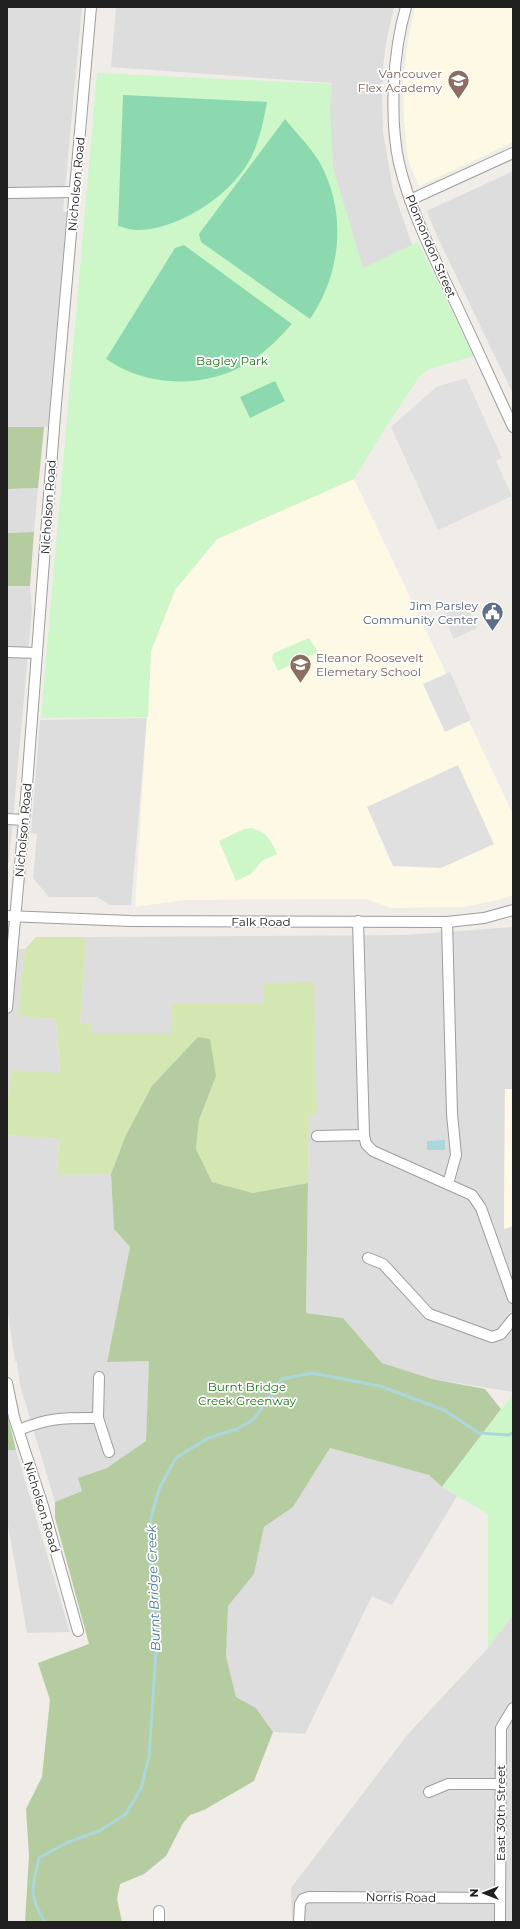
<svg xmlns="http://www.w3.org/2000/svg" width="520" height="1929" viewBox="0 0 520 1929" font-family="Montserrat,sans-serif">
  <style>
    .residential { fill: #deddde }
    .education { fill: #fdf9e4 }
    .grass { fill: #d4e6b2 }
    .forest { fill: #b4cca0 }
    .park { fill: #cdf6c9 }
    .pitch { fill: #8cd9af }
    .parking { fill: #e0e0e0 }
    .water { fill: #acd7da }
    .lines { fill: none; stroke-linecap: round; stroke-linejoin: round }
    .stream { stroke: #acd7da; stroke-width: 3 }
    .minor-casing { stroke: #9d9d9d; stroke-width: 12 }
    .minor { stroke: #fff; stroke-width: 10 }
    .labels { text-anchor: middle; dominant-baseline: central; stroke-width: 3.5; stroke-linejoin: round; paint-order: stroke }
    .education-label { font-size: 12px; fill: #785e54; stroke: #fff; text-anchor: end }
    .street-label { font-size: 12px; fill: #202020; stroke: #fff }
    .park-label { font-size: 12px; fill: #1c7814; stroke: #fff }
    .service-label { font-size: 12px; fill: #4e5e75; stroke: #fff; text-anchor: end }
    .water-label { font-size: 13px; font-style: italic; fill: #497a93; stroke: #fff }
  </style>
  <rect width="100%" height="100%" fill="#f0ece8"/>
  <g class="residential">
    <polygon points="7,7 82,7 63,211 67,212 48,427 7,427"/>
    <polygon points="116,7 394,7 386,43 383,67 382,98 383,132 393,190 413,247 362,270 332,169 329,109 331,83 111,67"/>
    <polygon points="513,171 513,394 436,234 427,211"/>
    <polygon points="38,488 34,532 7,533 7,489"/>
    <polygon points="7,586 30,586 32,610 9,863 7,863"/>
    <polygon points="147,718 131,905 110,905 97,897 49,897 33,878 37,834 31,833 40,720"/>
    <polygon points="513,927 513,1089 505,1089 504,1229 513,1226 513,1392 432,1379 382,1363 343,1318 306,1313 309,1114 317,1114 264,1004 172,1004 172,1033 92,1033 80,1025 86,937 406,935"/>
    <polygon points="7,949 25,949 18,1016 56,1019 60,1074 11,1070 7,1103"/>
    <polygon points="7,1135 59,1139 57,1175 111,1174 114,1229 130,1247 107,1361 149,1361 146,1442 107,1468 79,1478 82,1491 55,1502 20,1385 17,1362 15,1361 7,1307"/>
    <polygon points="330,1448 429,1475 442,1487 457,1496 392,1605 372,1596 305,1734 273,1732 256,1708 236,1697 226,1656 228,1605 254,1574 264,1527 293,1507"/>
    <polygon points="7,1450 16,1450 70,1632 27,1633 7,1519"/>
    <polygon points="513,1614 513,1922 292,1922 291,1888 408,1734 488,1648"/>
  </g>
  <g class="education">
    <polygon points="415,7 513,7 513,142 419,186 408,160 404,120 403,80 408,40"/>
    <polygon points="354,479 513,814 513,895 499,900 463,907 391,908 366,899 184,900 135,907 151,651 175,590 217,539"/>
    <polygon points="505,1089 513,1089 513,1226 504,1229"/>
  </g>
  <polygon class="grass" points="36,937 86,937 80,1024 92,1024 92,1033 171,1033 172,1004 264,1004 264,983 314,982 317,1114 309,1114 308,1183 253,1193 212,1182 196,1149 199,1120 216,1076 125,1137 111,1174 57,1175 59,1139 7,1135 7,1103 11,1070 60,1073 56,1019 18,1016 25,949"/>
  <g class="forest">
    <polygon points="7,427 44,427 38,488 7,489"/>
    <polygon points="34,532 30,586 7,586 7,533"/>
    <polygon points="198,1037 210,1039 216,1076 199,1120 196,1149 212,1182 253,1193 308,1183 306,1313 343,1318 382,1363 432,1379 485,1389 501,1409 442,1487 429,1475 330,1448 293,1507 264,1527 254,1574 228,1606 226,1656 236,1697 256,1708 273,1732 254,1781 204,1810 190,1815 183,1823 166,1856 144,1874 120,1884 117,1899 122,1922 25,1922 29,1856 26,1809 42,1777 50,1700 38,1663 89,1644 55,1518 55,1502 82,1491 78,1478 107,1468 146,1441 149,1361 107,1362 130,1247 114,1229 111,1174 125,1137 152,1086"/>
    <polygon points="7,1414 16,1450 7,1450"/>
  </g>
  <g class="park">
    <polygon points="97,73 332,84 330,107 333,167 363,268 418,242 474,356 429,369 419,377 386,427 354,479 217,539 175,590 151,651 148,717 41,718"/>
    <polygon points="309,638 318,652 278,671 272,658 274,653"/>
    <path d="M251 828C267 831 271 841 277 854L262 861 251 874 236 881 219 841 244 829Z"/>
    <polygon points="513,1394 513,1614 488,1648 488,1514 442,1487"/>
  </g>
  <g class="pitch">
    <path d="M123 95 267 102C263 124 259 144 248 163 228 197 176 231 136 230 130 230 123 227 118 226Z"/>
    <path d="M285 119C297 134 312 148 321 165 347 214 341 274 310 319L201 242 199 234Z"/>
    <path d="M184 245 292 324C280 337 267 351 251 361 216 384 167 388 128 371 120 368 113 363 106 359L175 248Z"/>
    <polygon points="275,381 285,401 250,418 240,397"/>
  </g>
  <g class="parking">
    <polygon points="466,378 502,458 496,461 512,496 438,530 391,427 436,387"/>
    <polygon points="466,604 477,628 454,639 443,615"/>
    <polygon points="450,672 471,720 445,732 423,684"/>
    <polygon points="458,765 494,844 441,868 393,866 367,807"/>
  </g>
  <polygon class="water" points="445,1140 445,1150 427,1150 427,1141"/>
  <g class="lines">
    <path class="stream" d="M45 1922C28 1894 32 1889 39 1858L66 1843 99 1831 126 1814 141 1788 149 1757 156 1652 149 1549 151 1517 160 1487 176 1458 208 1438 237 1429 254 1419 282 1379 312 1373 380 1386 444 1410 479 1433 508 1435 513 1433"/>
    <defs>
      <g id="minor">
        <path d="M406 7C393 51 389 118 399 163 409 206 429 247 448 287 470 333 491 380 513 427"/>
        <polyline points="8,193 74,192"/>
        <polyline points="410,200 513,153"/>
        <polyline points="7,652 37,653"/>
        <polyline points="7,819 24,820"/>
        <polyline points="7,916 131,921 447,922 484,918 513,910"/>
        <polyline points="358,921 364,1135 366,1144 373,1151 472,1195 481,1208 513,1298"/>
        <polyline points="447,922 452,1114 456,1155 448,1184"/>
        <polyline points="7,1008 26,798 55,415 91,7"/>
        <polyline points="317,1136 364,1135"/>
        <polyline points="368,1258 383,1264 429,1314 492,1337 501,1334 513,1319"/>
        <polyline points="99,1377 98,1418 109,1452"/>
        <polyline points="7,1383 14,1417 43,1506 78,1631"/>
        <path d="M19 1430C49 1417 66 1418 98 1418"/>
        <polyline points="429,1792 448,1784 500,1784"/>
        <polyline points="159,1911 159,1922"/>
        <polyline points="299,1922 300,1904 303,1899 309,1897 500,1898"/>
        <polyline points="500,1922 501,1728 513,1708"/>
      </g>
    </defs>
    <use href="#minor" class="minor-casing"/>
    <use href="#minor" class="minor"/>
  </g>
  <defs>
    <symbol id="school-pin" viewBox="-11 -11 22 30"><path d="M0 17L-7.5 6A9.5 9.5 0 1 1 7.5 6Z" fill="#8d6e63" stroke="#fff"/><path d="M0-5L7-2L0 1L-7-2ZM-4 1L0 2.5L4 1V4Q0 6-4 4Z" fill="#fff"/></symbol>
    <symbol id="civic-pin" viewBox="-11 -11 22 30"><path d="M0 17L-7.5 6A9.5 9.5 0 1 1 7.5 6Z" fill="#5c6f8a" stroke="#fff"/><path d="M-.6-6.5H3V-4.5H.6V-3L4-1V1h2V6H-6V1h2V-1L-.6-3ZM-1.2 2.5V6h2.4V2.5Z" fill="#fff"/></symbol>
  </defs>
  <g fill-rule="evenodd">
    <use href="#school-pin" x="446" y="68" width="25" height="34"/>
    <use href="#civic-pin" x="480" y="600" width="25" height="34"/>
    <use href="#school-pin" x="288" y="652" width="25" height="34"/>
  </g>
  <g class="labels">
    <g class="education-label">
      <text x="442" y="73">Vancouver<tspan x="442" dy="14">Flex Academy</tspan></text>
      <text x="316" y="657" text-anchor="start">Eleanor Roosevelt<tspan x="316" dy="14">Elemetary School</tspan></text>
    </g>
    <g class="street-label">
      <text transform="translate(76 184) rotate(-85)">Nicholson Road</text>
      <text transform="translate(431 246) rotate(67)">Plomondon Street</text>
      <text transform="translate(48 507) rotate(-86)">Nicholson Road</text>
      <text transform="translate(23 830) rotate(-85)">Nicholson Road</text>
      <text x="261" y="921">Falk Road</text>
      <text transform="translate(42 1507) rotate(73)">Nicholson Road</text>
      <text transform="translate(500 1813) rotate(-90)">East 30th Street</text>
      <text transform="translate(401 1897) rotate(1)">Norris Road</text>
    </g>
    <g class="park-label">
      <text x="232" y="360">Bagley Park</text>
      <text x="247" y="1386">Burnt Bridge<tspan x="247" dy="14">Creek Greenway</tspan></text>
    </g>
    <g class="service-label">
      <text x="478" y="605">Jim Parsley<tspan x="478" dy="14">Community Center</tspan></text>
    </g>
    <g class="water-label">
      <text transform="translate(153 1588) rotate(-92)">Burnt Bridge Creek</text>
    </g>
  </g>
  <rect width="520" height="1929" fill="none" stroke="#202020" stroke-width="16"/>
  <g transform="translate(484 1893) rotate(270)" stroke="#ffffff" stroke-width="3" paint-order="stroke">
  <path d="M0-3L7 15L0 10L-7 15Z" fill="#202020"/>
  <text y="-6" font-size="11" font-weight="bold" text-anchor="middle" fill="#202020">N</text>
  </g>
</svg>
